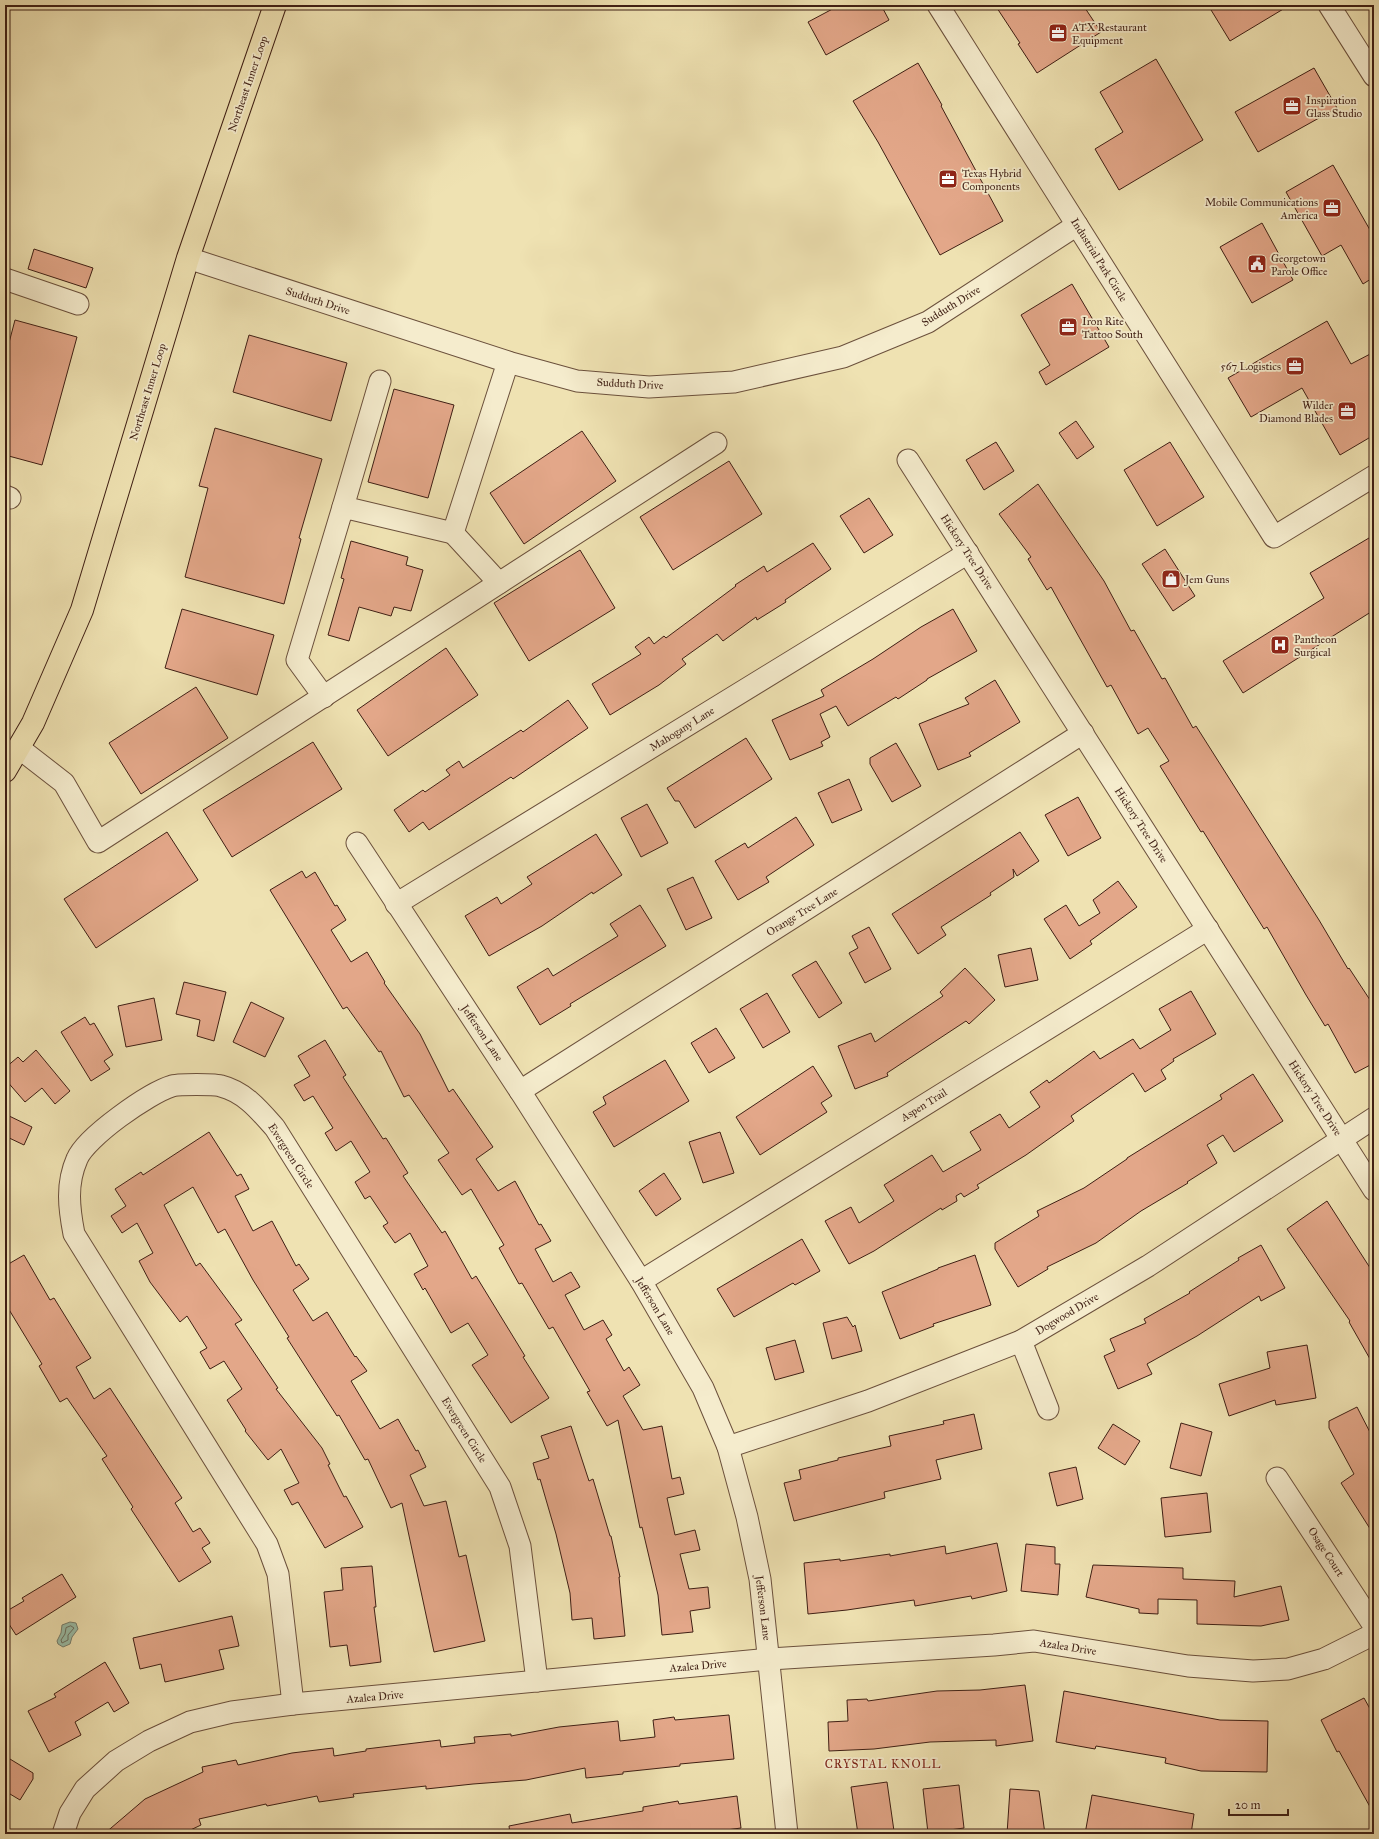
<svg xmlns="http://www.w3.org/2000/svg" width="1379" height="1839" viewBox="0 0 1379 1839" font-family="'IM FELL Great Primer',serif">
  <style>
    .water { fill: #9abea8; stroke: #767e6d }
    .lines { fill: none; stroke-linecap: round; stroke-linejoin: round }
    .shore { stroke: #6c6e5e; stroke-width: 1 }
    .building { fill: #e3a789; stroke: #3f1f14 }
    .minor-casing { stroke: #6b503c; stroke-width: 23 }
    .major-casing { stroke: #3f1f14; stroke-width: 24 }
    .minor { stroke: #f5eccd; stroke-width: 21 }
    .major { stroke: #efe2b2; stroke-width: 22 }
    .labels { text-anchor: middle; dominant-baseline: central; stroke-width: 3.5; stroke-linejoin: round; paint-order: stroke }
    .poi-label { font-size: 11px; fill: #3f1f14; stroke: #f5eccd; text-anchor: start }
    .street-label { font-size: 11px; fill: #3f1f14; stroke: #f5eccd }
    .neighbourhood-label { font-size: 12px; letter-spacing: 1px; fill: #7a1f14; stroke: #f5eccd }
  </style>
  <rect width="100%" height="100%" fill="#efe2b2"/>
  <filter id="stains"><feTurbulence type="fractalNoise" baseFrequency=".005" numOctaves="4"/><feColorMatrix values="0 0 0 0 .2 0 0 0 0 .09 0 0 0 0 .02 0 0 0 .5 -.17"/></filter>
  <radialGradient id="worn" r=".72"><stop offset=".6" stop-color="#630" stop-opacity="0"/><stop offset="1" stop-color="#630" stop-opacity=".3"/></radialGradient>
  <polygon class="water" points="70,1622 76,1623 78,1629 72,1637 70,1644 63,1647 58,1644 57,1641 61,1633 62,1625"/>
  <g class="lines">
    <polygon class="shore" points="71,1626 74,1628 68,1635 68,1640 62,1643 61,1640 65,1634 66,1628"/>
  </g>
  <g class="building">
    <polygon points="840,5 881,5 889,20 826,55 808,22"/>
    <polygon points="995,5 1083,5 1101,32 1037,73 1018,44 1020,43"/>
    <polygon points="1208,5 1290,5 1230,41"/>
    <polygon points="1156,59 1203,140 1119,190 1095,149 1123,132 1100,92"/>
    <polygon points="918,63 942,105 941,106 1003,221 940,255 878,142 853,101"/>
    <polygon points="1314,68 1337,108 1258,152 1235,112"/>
    <polygon points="1333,165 1374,237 1374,277 1363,284 1341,245 1322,256 1286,192"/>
    <polygon points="1262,223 1293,280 1252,303 1220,247"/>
    <polygon points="34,249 93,268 86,288 28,269"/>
    <polygon points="1072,284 1109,347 1046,385 1039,372 1050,365 1021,315"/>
    <polygon points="15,320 77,337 42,465 5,455 5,358"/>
    <polygon points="1327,321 1351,364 1374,352 1374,435 1340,455 1302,388 1251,417 1228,378"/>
    <polygon points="249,335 347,363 331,421 233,392"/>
    <polygon points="394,389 454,405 428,498 368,482"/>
    <polygon points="1076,421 1094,447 1077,459 1059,433"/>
    <polygon points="215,428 322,459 299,538 301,539 284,604 185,577 208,488 199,486"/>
    <polygon points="582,431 616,481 524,544 490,493"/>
    <polygon points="996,442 1014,471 984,490 966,460"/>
    <polygon points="1170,442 1204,497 1157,526 1124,470"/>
    <polygon points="729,461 762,514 673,570 640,517"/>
    <polygon points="1038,484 1104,581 1131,631 1134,630 1162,679 1165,678 1193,728 1196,726 1319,920 1348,969 1349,968 1374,1006 1374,1063 1355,1073 1328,1024 1325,1026 1306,995 1267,927 1264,929 1203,831 1201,832 1160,766 1169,761 1148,728 1138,734 1111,685 1107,687 1051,587 1047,590 1028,559 1031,557 999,514"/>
    <polygon points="869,498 893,535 864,553 840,516"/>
    <polygon points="1374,535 1374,610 1243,693 1223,661 1324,598 1310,573"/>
    <polygon points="351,541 408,557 406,565 423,570 411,611 394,607 391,616 359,607 349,641 328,635 344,579 341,578"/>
    <polygon points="813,543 831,569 785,600 786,602 757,620 756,617 723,641 717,634 682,659 686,664 659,685 610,715 592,684 641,654 635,647 649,637 654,644 664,636 666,638 736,586 735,585 764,566 767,572"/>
    <polygon points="1165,549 1195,596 1173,611 1142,564"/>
    <polygon points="580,550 615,608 529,661 494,603"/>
    <polygon points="182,609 274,635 257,695 165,668"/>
    <polygon points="953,609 977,651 927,679 927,680 898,699 896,697 848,726 836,706 820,714 830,737 821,742 823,746 790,760 772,720 824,696 821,690 873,659 921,627"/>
    <polygon points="446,648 478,695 388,756 357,710"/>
    <polygon points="995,680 1020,722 969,753 971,756 938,770 919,724 969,704 965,698"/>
    <polygon points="196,687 228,738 141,794 109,743"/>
    <polygon points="568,700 588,728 513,779 511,777 429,830 423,822 409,832 394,810 423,790 425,792 450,775 446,770 459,761 463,768 521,730 523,732"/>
    <polygon points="746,738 772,779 695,828 679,801 675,801 667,788"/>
    <polygon points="313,742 342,789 232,857 203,810"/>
    <polygon points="896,743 921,786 892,802 870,764 870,758"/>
    <polygon points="849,779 862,810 832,823 818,793"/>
    <polygon points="1078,797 1101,838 1068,856 1045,815"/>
    <polygon points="647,804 668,843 641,857 621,818"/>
    <polygon points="796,817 814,845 766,877 769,882 738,900 715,861 745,843 748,848"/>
    <polygon points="167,832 198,880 96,948 64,899"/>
    <polygon points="1020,832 1039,861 1017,876 1013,869 1014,877 990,893 991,895 941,927 946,935 918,954 892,914"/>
    <polygon points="596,834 622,875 593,894 592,892 542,926 489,956 465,916 497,897 501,904 532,884 527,877"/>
    <polygon points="302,871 306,878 315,872 335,906 337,905 346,920 331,930 351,962 367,952 385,982 384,983 420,1034 449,1092 453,1089 493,1147 476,1159 498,1191 515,1181 539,1225 541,1224 551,1241 535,1249 553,1282 571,1272 580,1287 565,1295 584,1330 603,1320 612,1335 606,1339 624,1371 629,1367 640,1385 623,1396 643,1430 662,1426 672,1479 680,1477 684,1494 667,1498 675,1535 695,1530 700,1550 680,1554 689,1589 708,1587 710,1608 690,1611 693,1632 662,1635 658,1595 642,1527 640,1528 618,1420 607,1426 587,1392 590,1391 553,1327 549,1329 522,1283 519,1284 499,1248 504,1245 471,1189 462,1195 438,1160 449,1153 409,1095 404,1097 381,1051 379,1052 347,1007 343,1009 270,890"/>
    <polygon points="693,877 712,918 686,930 667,889"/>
    <polygon points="1118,881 1137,907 1090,941 1092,944 1070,959 1044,919 1066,905 1079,926 1100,913 1093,900"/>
    <polygon points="640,905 666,946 570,1004 571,1006 540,1025 517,987 548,968 553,976 618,936 610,924"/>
    <polygon points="869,927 891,969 865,983 849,953 858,948 852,936"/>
    <polygon points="1031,948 1038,980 1005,987 998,955"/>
    <polygon points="816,961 842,1003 819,1018 792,975"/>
    <polygon points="965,968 995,1000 969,1024 966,1021 887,1073 888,1076 855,1089 838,1046 871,1033 875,1042 943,996 940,992"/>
    <polygon points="184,982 226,992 214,1041 197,1036 200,1020 176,1014"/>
    <polygon points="1191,991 1216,1034 1173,1059 1174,1061 1161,1070 1166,1079 1145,1092 1133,1073 1071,1116 1074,1121 1026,1155 977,1185 979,1188 964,1197 961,1193 956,1196 957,1201 942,1210 941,1208 874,1251 849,1264 825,1221 851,1207 859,1223 894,1201 884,1185 932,1155 943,1172 981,1150 970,1132 1000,1114 1009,1128 1040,1107 1030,1092 1047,1080 1049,1083 1094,1051 1100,1059 1133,1039 1140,1049 1171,1030 1159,1009"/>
    <polygon points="767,993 790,1032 763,1048 740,1009"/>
    <polygon points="154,998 162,1040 126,1047 118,1006"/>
    <polygon points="251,1002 284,1018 265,1057 233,1042"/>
    <polygon points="85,1017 90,1025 94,1023 113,1055 104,1061 110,1069 91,1081 61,1032"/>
    <polygon points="716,1028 735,1058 709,1073 691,1043"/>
    <polygon points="325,1040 346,1075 343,1077 383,1139 386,1138 408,1173 403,1176 442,1233 445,1231 472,1279 476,1276 525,1356 523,1357 549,1398 511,1423 472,1365 488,1355 468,1323 451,1333 425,1288 423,1290 414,1274 428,1266 410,1233 395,1243 383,1226 388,1223 370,1196 365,1199 355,1182 370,1172 351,1141 336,1151 325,1133 333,1128 313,1096 304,1101 294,1085 310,1076 298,1056"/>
    <polygon points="36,1050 70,1091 55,1104 42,1088 25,1102 5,1079 5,1068 18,1057 23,1062"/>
    <polygon points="665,1060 689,1101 614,1147 593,1112 606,1104 603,1097"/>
    <polygon points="813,1066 832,1096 821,1103 827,1112 760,1155 736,1117"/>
    <polygon points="1253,1074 1283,1121 1234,1152 1223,1135 1207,1145 1217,1163 1187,1182 1188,1183 1141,1211 1096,1243 1047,1267 1048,1269 1018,1287 995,1249 995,1243 1039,1216 1037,1211 1084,1188 1127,1159 1127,1158 1222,1099 1220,1095"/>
    <polygon points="5,1114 32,1127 24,1145 5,1136"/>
    <polygon points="209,1132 237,1176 241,1174 249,1189 235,1196 253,1231 272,1221 296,1266 299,1264 309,1279 293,1290 313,1321 327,1312 355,1357 356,1356 367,1371 351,1381 380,1429 398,1419 416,1451 418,1450 426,1467 410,1475 424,1506 446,1501 459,1557 466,1555 485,1641 434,1652 402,1503 391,1508 368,1459 365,1460 339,1415 337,1416 287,1338 289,1337 253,1280 225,1229 218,1233 193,1187 164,1205 196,1266 200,1263 242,1320 235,1324 278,1388 276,1389 322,1448 330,1464 328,1465 344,1497 346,1496 363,1527 325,1548 298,1502 292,1505 284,1490 299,1483 281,1449 268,1460 245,1431 246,1430 227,1400 242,1389 224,1361 210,1369 200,1352 207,1348 187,1316 180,1322 150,1282 139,1261 153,1253 137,1223 122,1233 111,1216 126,1206 115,1189 141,1172 143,1175"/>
    <polygon points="720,1132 734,1173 703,1183 689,1142"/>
    <polygon points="664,1173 681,1199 656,1216 639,1191"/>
    <polygon points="1327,1201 1374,1274 1374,1366 1349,1322 1350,1321 1287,1229"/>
    <polygon points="802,1239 820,1271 795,1285 793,1283 734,1317 717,1289"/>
    <polygon points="1261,1245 1285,1288 1261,1301 1259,1296 1197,1336 1147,1364 1152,1374 1118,1389 1104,1356 1115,1351 1110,1339 1146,1323 1144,1319 1190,1293 1189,1292 1239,1260 1238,1258"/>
    <polygon points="24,1255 50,1300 54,1298 91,1358 76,1367 94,1399 110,1388 182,1498 175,1503 193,1532 200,1528 210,1543 202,1548 211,1562 179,1582 131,1509 133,1507 102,1459 107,1456 67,1398 60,1402 39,1366 42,1364 5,1303 5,1266"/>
    <polygon points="975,1255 991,1305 933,1324 934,1326 900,1339 882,1292 938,1269 938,1268"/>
    <polygon points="847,1317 853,1327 855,1325 862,1351 832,1359 823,1323"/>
    <polygon points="795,1340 804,1372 775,1380 766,1348"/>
    <polygon points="1307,1345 1316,1398 1276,1405 1275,1400 1229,1416 1219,1384 1270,1368 1267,1352"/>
    <polygon points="1357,1407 1374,1440 1374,1535 1341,1483 1354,1474 1329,1428 1329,1421"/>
    <polygon points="974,1414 982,1449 936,1460 941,1479 884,1492 885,1498 794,1521 784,1483 801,1479 799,1470 838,1460 838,1458 891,1446 889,1436 944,1424 943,1421"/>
    <polygon points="1181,1423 1212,1432 1201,1476 1170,1468"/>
    <polygon points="1113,1424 1140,1441 1125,1465 1098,1448"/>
    <polygon points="571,1426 589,1481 593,1479 610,1536 611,1536 620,1577 619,1577 625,1636 594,1639 592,1618 572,1620 570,1593 556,1534 540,1479 538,1480 533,1463 549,1458 541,1436"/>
    <polygon points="1076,1467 1083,1499 1057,1506 1049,1473"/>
    <polygon points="1207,1493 1211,1532 1165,1537 1161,1498"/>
    <polygon points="997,1543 1007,1591 972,1599 971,1596 915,1606 914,1600 847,1610 808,1614 804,1563 840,1559 840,1561 890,1554 890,1556 945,1546 946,1554"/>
    <polygon points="1026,1544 1055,1547 1055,1564 1060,1564 1058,1595 1021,1591"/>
    <polygon points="1093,1565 1183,1568 1183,1579 1235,1581 1234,1597 1281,1586 1289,1620 1261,1626 1197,1624 1197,1600 1158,1599 1158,1614 1139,1613 1139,1609 1086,1597"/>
    <polygon points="372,1566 376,1607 374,1607 381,1662 350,1666 347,1645 330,1647 324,1592 343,1590 341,1568"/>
    <polygon points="62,1574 76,1597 16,1635 5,1618 5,1612 24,1601 22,1598"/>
    <polygon points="232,1616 239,1646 219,1650 224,1669 165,1682 161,1664 140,1669 133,1638"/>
    <polygon points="105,1662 129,1703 114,1712 108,1702 75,1722 81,1735 49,1752 28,1711 56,1697 54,1694"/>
    <polygon points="1025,1685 1033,1741 996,1746 996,1740 930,1742 874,1749 829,1751 828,1722 848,1721 847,1700 867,1699 868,1701 937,1691 980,1690"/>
    <polygon points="1064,1691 1220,1720 1268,1721 1267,1772 1201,1771 1165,1763 1166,1758 1096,1746 1095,1749 1056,1742"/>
    <polygon points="1364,1698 1374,1716 1374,1814 1339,1751 1337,1752 1321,1720"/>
    <polygon points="729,1715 734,1759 680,1764 680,1766 623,1772 623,1774 586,1778 585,1768 526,1780 473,1784 426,1789 426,1786 353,1794 354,1797 319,1802 317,1796 267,1806 266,1804 199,1819 201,1825 182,1834 104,1834 145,1799 203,1772 202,1767 236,1760 238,1765 292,1753 333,1748 334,1756 366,1751 366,1749 440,1740 441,1747 475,1743 474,1737 511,1734 511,1736 559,1727 618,1721 620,1741 655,1737 653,1720 674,1717 675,1720"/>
    <polygon points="5,1756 33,1773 33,1779 20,1800 5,1791"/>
    <polygon points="887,1782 894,1831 858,1834 851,1787"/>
    <polygon points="959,1785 964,1828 928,1833 923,1789"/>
    <polygon points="1010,1789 1039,1791 1045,1834 1007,1834"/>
    <polygon points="1092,1795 1194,1814 1191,1834 1085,1834"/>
    <polygon points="737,1796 741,1828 719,1831 719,1834 510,1834 509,1826 570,1814 572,1823 643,1811 643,1807 678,1801 679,1804"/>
  </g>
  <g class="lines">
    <defs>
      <g id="minor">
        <polyline points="938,5 1274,537 1374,476"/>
        <polyline points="1329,5 1374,76"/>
        <polyline points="188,258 508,362 577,381 649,387 734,382 843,357 928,322 1077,225"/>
        <polyline points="5,279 78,304"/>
        <polyline points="908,460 1374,1190"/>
        <polyline points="5,496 10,498"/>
        <polyline points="343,507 380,381"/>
        <polyline points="499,583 453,533 508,362"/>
        <polyline points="324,697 297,660 343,507 453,533"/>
        <polyline points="19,748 64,783 98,842 716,443"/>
        <polyline points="357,843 520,1091 641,1281 703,1388 728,1447 747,1517 760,1579 787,1834"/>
        <polyline points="396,904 968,553"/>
        <polyline points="520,1091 1083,733"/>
        <polyline points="641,1281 1208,929"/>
        <polyline points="1021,1341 1048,1409"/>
        <polyline points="728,1447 868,1401 1021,1341 1148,1266 1374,1118"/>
        <polyline points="1277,1478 1374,1626"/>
        <path d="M293 1704 278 1574 267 1544 74 1234C69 1208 66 1184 77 1159 86 1137 149 1093 172 1086 177 1084 216 1084 221 1086 245 1092 260 1111 275 1128L500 1487 520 1546 537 1681"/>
        <polyline points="63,1834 70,1813 85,1789 116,1761 149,1741 190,1722 232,1712 293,1704 770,1659 994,1645 1034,1641 1188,1666 1253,1671 1288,1669 1324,1659 1374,1634"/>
      </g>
      <polyline id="major" points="5,771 33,723 82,610 188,258 275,5"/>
    </defs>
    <use href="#minor" class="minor-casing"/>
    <use href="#major" class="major-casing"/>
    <use href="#minor" class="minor"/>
    <use href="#major" class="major"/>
  </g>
  <defs>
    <symbol id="office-square" viewBox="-11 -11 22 22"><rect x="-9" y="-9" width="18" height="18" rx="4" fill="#8f2418" stroke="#f5eccd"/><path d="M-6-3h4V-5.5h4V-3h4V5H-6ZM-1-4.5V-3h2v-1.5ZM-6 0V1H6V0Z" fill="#fff"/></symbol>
    <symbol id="civic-square" viewBox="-11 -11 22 22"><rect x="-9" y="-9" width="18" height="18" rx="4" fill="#8f2418" stroke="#f5eccd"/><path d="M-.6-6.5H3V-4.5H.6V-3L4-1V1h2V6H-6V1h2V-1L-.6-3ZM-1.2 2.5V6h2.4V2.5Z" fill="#fff"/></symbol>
    <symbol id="shop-square" viewBox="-11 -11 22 22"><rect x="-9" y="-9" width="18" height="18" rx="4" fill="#8f2418" stroke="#f5eccd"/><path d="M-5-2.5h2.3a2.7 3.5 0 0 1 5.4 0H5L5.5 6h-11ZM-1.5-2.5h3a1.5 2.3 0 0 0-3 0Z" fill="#fff"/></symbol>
    <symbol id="hospital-square" viewBox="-11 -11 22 22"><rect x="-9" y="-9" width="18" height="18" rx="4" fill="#8f2418" stroke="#f5eccd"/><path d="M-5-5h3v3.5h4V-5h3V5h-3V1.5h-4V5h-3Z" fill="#fff"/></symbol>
  </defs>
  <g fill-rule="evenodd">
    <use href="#office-square" x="1047" y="22" width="22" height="22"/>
    <use href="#office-square" x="1281" y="95" width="22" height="22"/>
    <use href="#office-square" x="937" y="168" width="22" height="22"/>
    <use href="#office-square" x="1321" y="197" width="22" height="22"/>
    <use href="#civic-square" x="1246" y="253" width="22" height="22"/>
    <use href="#office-square" x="1057" y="316" width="22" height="22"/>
    <use href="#office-square" x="1284" y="355" width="22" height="22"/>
    <use href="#office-square" x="1336" y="400" width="22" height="22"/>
    <use href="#shop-square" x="1160" y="568" width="22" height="22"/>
    <use href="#hospital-square" x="1269" y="634" width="22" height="22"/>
  </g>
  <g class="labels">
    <g class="poi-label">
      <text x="1072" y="27">ATX Restaurant<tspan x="1072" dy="13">Equipment</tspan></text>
      <text x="1306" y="100">Inspiration<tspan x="1306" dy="13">Glass Studio</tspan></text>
      <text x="962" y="173">Texas Hybrid<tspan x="962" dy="13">Components</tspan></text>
      <text x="1318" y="202" text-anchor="end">Mobile Communications<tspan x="1318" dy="13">America</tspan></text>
      <text x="1271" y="258">Georgetown<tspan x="1271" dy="13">Parole Office</tspan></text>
      <text x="1082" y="321">Iron Rite<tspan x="1082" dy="13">Tattoo South</tspan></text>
      <text x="1281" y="366" text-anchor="end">567 Logistics</text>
      <text x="1333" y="405" text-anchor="end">Wilder<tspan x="1333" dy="13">Diamond Blades</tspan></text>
      <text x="1185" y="579">Jem Guns</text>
      <text x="1294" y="639">Pantheon<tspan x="1294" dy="13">Surgical</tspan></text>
    </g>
    <g class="street-label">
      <text transform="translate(248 84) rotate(-71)">Northeast Inner Loop</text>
      <text transform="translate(1099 260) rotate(58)">Industrial Park Circle</text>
      <text transform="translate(318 301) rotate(18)">Sudduth Drive</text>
      <text transform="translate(951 306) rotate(-32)">Sudduth Drive</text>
      <text transform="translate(630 384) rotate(3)">Sudduth Drive</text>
      <text transform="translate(148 392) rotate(-73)">Northeast Inner Loop</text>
      <text transform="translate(967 552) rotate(57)">Hickory Tree Drive</text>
      <text transform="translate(682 729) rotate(-32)">Mahogany Lane</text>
      <text transform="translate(1141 825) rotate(57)">Hickory Tree Drive</text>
      <text transform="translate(802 912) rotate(-32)">Orange Tree Lane</text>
      <text transform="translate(482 1033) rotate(56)">Jefferson Lane</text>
      <text transform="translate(1315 1098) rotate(57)">Hickory Tree Drive</text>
      <text transform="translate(924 1105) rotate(-32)">Aspen Trail</text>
      <text transform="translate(291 1156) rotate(57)">Evergreen Circle</text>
      <text transform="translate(655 1306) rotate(59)">Jefferson Lane</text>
      <text transform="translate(1067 1314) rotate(-31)">Dogwood Drive</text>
      <text transform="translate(464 1430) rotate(58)">Evergreen Circle</text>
      <text transform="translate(1326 1552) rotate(57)">Osage Court</text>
      <text transform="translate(763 1608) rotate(83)">Jefferson Lane</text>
      <text transform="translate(1068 1647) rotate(9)">Azalea Drive</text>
      <text transform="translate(698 1666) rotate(-5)">Azalea Drive</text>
      <text transform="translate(375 1697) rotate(-5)">Azalea Drive</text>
    </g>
    <g class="neighbourhood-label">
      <text x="883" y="1764">CRYSTAL KNOLL</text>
    </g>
  </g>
  <rect width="1379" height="1839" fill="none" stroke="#efe2b2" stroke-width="20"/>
  <rect x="6" y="6" width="1367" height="1827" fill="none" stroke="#3f1f14" stroke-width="2"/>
  <rect x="10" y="10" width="1359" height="1819" fill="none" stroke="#3f1f14"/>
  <path d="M1229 1809v6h59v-6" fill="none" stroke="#3f1f14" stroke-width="2"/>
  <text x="1235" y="1809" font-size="12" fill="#3f1f14" stroke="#f5eccd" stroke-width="3" paint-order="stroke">20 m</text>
  <rect width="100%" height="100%" filter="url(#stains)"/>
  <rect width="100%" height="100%" fill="url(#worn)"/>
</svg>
